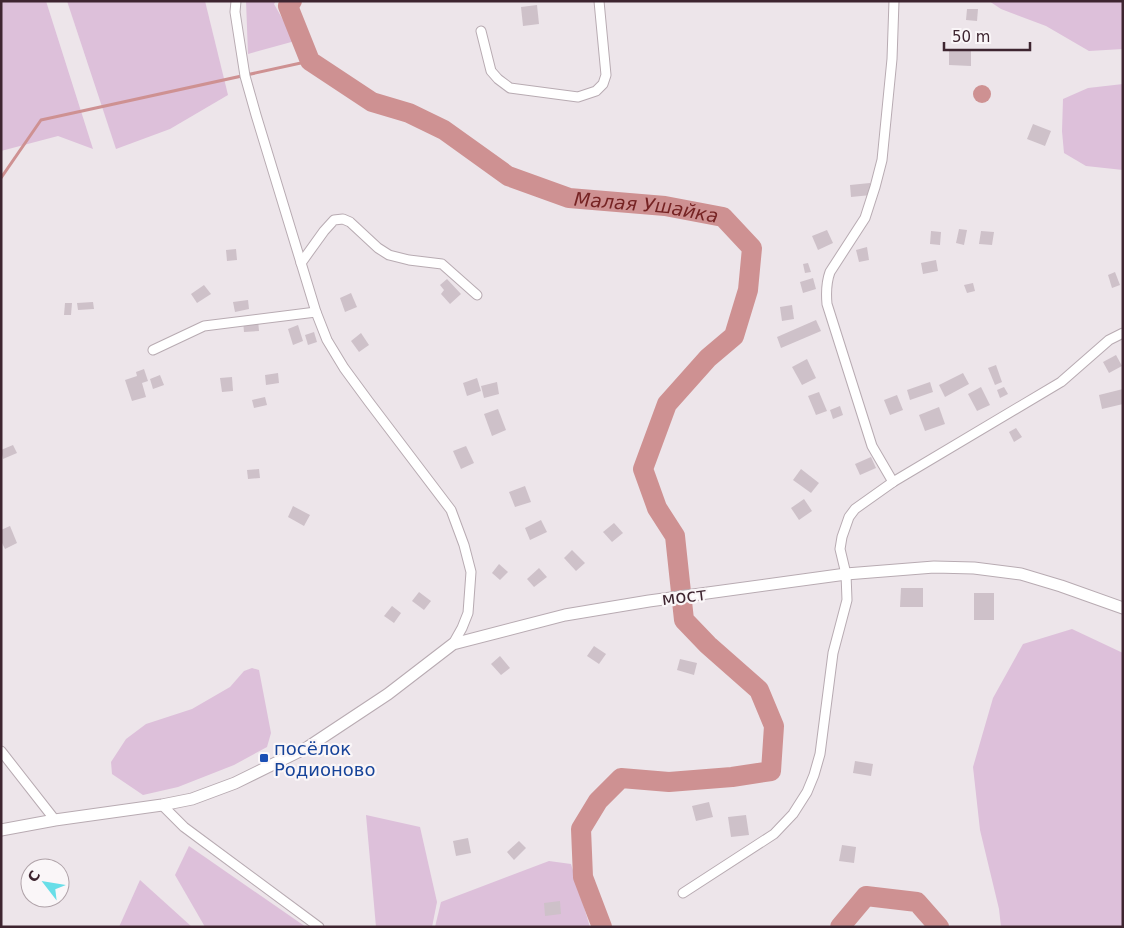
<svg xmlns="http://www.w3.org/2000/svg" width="1124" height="928" viewBox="0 0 1124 928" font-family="'DejaVu Sans',sans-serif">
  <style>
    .green { fill: #ddc0da }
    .water { fill: #ce9192 }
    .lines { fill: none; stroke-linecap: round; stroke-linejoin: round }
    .stream { stroke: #ce9192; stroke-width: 3 }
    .river { stroke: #ce9192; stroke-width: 20 }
    .building { fill: #cec1c9 }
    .minor-casing { stroke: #b8abb2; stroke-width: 11 }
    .tertiary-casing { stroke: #b8abb2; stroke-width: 13 }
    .minor { stroke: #fff; stroke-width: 9 }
    .tertiary { stroke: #fff; stroke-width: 11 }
    .transit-dot { fill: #1a4fb4; stroke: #faf6f8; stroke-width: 2 }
    .labels { text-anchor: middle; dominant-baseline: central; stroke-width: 4.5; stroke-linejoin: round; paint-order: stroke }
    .street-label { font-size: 18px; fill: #3e2530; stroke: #faf6f8 }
    .transit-label { font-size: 18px; fill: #164399; stroke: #faf6f8; text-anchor: start }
    .water-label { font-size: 19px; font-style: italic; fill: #762323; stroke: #faf6f8 }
  </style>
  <rect width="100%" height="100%" fill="#ede5ea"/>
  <g class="green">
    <polygon points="1,1 46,1 93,149 58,136 1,151"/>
    <polygon points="67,1 205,1 228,95 170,129 116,149"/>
    <polygon points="246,1 276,1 274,4 295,41 248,54"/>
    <polygon points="989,1 1123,1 1123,49 1089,51 1046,26 1001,9"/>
    <polygon points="1123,84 1123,170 1086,166 1064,153 1062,131 1063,99 1088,88"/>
    <polygon points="1072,629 1123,653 1123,927 1001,927 999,909 980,830 973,767 993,698 1023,644"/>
    <polygon points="252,668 259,670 271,733 267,747 234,765 178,787 143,795 112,774 111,762 126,739 146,724 192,709 230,687 244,671"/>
    <polygon points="366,815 420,827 437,902 432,927 376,927"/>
    <polygon points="189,846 306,927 205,927 175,875"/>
    <polygon points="549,861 571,864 590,927 435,927 441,902"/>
    <polygon points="140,880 192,927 119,927"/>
  </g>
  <circle class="water" cx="982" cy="94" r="9"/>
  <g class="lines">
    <polyline class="stream" points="1,178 41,120 310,61"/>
    <g class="river">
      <path id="s1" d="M292 1 288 6 310 61 372 102 409 113 444 130 508 176 569 198 665 206 723 217 752 248 748 290 734 336 708 358 667 404 643 469 657 508 675 536 684 620 708 645 759 690 774 726 771 771 732 777 669 782 621 778 598 801 581 829 583 877 602 927"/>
      <polyline points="840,927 866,896 917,902 939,927"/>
    </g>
  </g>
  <g class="building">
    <polygon points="537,5 539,24 523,26 521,7"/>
    <polygon points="967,9 978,9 977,21 966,20"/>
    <polygon points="949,50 971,50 971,66 949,65"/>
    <polygon points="1033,124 1051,131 1045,146 1027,139"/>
    <polygon points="870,183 871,195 851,197 850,185"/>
    <polygon points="959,229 967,230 964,245 956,243"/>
    <polygon points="827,230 833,243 818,250 812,236"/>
    <polygon points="931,231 941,232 940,245 930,244"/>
    <polygon points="981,231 994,232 992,245 979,244"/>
    <polygon points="867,247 869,260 859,262 856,250"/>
    <polygon points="236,249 237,260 227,261 226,250"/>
    <polygon points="936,260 938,271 923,274 921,263"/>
    <polygon points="808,263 811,272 805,273 803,264"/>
    <polygon points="1115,272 1120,285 1112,288 1108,275"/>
    <polygon points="813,278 816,289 803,293 800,282"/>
    <polygon points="447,279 461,294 450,304 441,294 444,290 440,285"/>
    <polygon points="973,283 975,291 967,293 964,285"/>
    <polygon points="204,285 211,294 197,303 191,294"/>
    <polygon points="351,293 357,307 345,312 340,298"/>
    <polygon points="248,300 249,309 235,312 233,302"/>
    <polygon points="93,302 94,309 78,310 77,303"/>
    <polygon points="65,303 72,303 71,315 64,315"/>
    <polygon points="792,305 794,319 782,321 780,307"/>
    <polygon points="258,320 259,331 244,332 243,321"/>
    <polygon points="816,320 821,331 781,348 777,337"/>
    <polygon points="298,325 303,341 293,345 288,329"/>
    <polygon points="314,332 317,342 308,345 305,335"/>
    <polygon points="361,333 369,345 359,352 351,341"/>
    <polygon points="1116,355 1122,366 1109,373 1103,362"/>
    <polygon points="807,359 816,378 802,385 792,367"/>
    <polygon points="996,365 1002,382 995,385 988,368"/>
    <polygon points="144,369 148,381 142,383 146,397 132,401 125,380 137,376 136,372"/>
    <polygon points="278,373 279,383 266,385 265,375"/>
    <polygon points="963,373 969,384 945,397 939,385"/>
    <polygon points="160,375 164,385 153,389 150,379"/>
    <polygon points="232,377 233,391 222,392 220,378"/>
    <polygon points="477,378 481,391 467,396 463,383"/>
    <polygon points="497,382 499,394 484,398 481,386"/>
    <polygon points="930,382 933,392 910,400 907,390"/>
    <polygon points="981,387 990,405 977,411 968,394"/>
    <polygon points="1004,387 1008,394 1000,398 997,390"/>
    <polygon points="1123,389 1123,404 1102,409 1099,395"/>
    <polygon points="819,392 827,411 816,415 808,396"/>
    <polygon points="897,395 903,410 890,415 884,400"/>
    <polygon points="265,397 267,405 254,408 252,400"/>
    <polygon points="840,406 843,415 833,419 830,410"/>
    <polygon points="939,407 945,424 925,431 919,415"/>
    <polygon points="498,409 506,430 492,436 484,414"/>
    <polygon points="1016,428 1022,437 1014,442 1009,432"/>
    <polygon points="13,445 17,453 3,459 1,450"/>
    <polygon points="466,446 474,463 461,469 453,451"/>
    <polygon points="871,457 876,468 860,475 855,464"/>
    <polygon points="259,469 260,478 248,479 247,470"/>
    <polygon points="801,469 819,483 811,493 793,480"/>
    <polygon points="525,486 531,502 515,507 509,492"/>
    <polygon points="804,499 812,511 799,520 791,508"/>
    <polygon points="293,506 310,515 304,526 288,517"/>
    <polygon points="541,520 547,532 530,540 525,528"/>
    <polygon points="614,523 623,533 612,542 603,532"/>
    <polygon points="10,526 17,543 5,549 1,541 1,530"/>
    <polygon points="572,550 585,563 576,571 564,558"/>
    <polygon points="499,564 508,572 500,580 492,573"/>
    <polygon points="539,568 547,577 534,587 527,579"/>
    <polygon points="901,588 923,588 923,607 900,607"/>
    <polygon points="419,592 431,601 424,610 412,601"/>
    <rect x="974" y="593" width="20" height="27"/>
    <polygon points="392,606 401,613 394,623 384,616"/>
    <polygon points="594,646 606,654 599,664 587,656"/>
    <polygon points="500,656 510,668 501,675 491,664"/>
    <polygon points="680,659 697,663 694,675 677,670"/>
    <polygon points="855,761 873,764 871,776 853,773"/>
    <polygon points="709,802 713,817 696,821 692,806"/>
    <polygon points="746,815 749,835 731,837 728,817"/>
    <polygon points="468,838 471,853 456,856 453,841"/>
    <polygon points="519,841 526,848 514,860 507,852"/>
    <polygon points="842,845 856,847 854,863 839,861"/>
    <polygon points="560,901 561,914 545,916 544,903"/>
  </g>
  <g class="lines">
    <defs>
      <g id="minor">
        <polyline points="236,1 235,12 245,76 256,115 316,312 327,340 344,368 369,402 451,510 464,545 471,572 468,613 462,628 453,644"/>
        <polyline points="481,31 491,71 498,79 510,88 578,97 596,91 603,84 606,75 599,1"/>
        <polyline points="301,263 324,231 334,220 343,219 350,222 378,248 389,255 409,260 442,264 477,295"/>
        <polyline points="153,350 204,326 316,312"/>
        <path d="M893 482 872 446 827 304C826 293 826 283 830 272L865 218 875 187 882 160 892 59 894 1"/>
        <polyline points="1,751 55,820"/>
        <polyline points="162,805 184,827 319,927"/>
        <polyline points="683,893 774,834 793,814 807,792 814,775 820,754 833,653 847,600 846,574 840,549 842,537 849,517 855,509 893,482 1061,382 1109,340 1123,333"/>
      </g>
      <polyline id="tertiary" points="1,830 55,820 162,805 192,799 235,783 308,747 388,694 453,644 565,615 649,601 846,574 934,567 974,568 1021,574 1061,586 1123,608"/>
    </defs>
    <use href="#minor" class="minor-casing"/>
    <use href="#tertiary" class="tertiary-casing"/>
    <use href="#minor" class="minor"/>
    <use href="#tertiary" class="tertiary"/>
  </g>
  <rect class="transit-dot" x="259" y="753" width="10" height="10" rx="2.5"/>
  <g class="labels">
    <g class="street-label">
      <text transform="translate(684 596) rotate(-7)">мост</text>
    </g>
    <g class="transit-label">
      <text x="274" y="748">посёлок<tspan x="274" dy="21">Родионово</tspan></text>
    </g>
    <g class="water-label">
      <text stroke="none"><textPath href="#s1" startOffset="439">Малая Ушайка</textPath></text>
    </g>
  </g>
  <rect width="1124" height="928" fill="none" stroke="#3e2530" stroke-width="5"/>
  <g transform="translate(45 883) rotate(301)"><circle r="24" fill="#faf6f8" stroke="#afa2a8"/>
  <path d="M0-4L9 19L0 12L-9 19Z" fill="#68dee8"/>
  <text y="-8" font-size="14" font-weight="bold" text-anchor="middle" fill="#3e2530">С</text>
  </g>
  <path d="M944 42v8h86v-8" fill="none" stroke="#3e2530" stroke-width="2.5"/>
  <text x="952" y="42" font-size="15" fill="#3e2530" stroke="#faf6f8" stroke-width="4" paint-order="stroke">50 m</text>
</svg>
